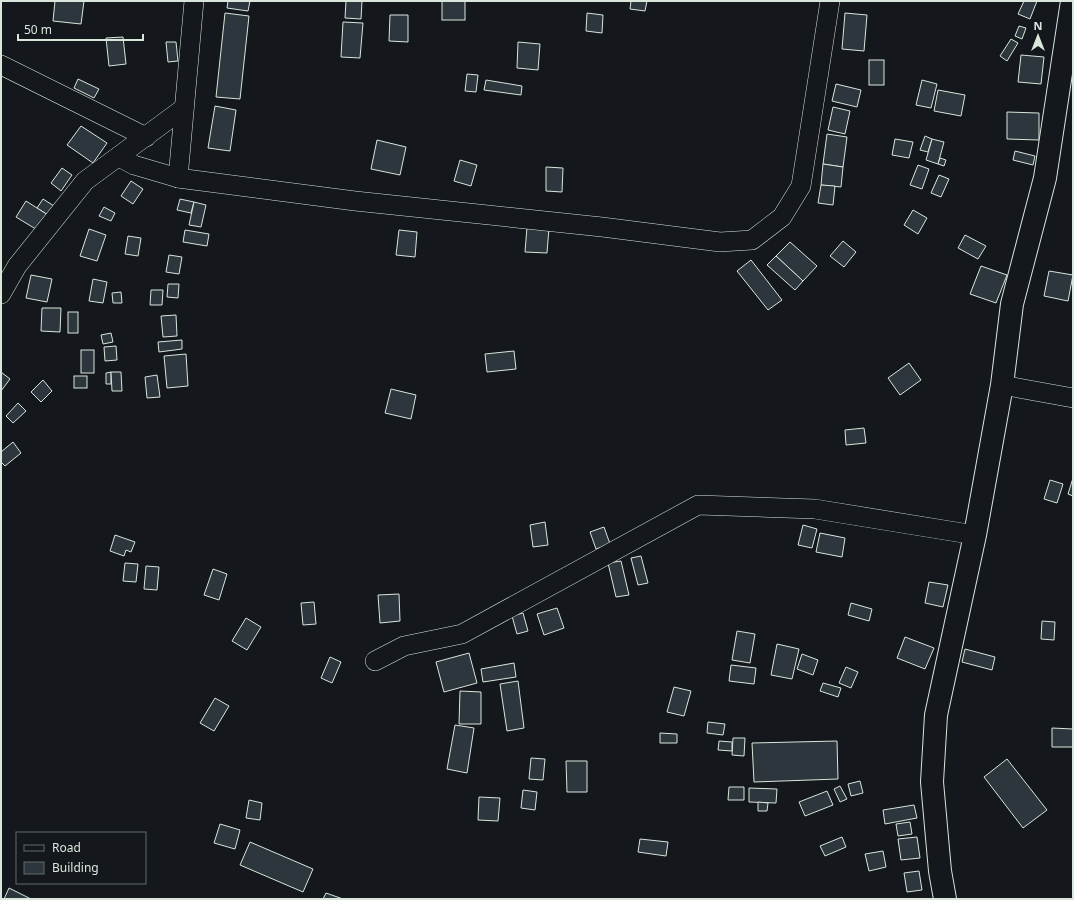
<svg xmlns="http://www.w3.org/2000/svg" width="1074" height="900" viewBox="0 0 1074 900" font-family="'Noto Sans',sans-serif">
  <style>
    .building { fill: #2c363c; stroke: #d8e6dc }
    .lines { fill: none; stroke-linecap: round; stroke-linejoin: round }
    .minor-casing { stroke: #d8e6dc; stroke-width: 20 }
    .major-casing { stroke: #d8e6dc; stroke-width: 24 }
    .minor { stroke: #14181c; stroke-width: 19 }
    .major { stroke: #14181c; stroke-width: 22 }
  </style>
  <rect width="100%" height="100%" fill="#14181c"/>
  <g class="building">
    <polygon points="55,1 84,1 81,24 53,21"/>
    <polygon points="228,1 250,1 248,11 227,8"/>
    <polygon points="346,1 362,1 361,19 345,18"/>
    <rect x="442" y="1" width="23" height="19"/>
    <polygon points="631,1 647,1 645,11 630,9"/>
    <polygon points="1024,1 1037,1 1030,19 1018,14"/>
    <polygon points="225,13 249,16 240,99 216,97"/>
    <polygon points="587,13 603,15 602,33 586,31"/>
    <polygon points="845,13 867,15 864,51 842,49"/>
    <polygon points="390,15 408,15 408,42 389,41"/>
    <polygon points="343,22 363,23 360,58 341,57"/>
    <polygon points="1019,26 1026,28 1022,39 1015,36"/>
    <polygon points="123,37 126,64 109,66 106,38"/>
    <polygon points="1011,39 1018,43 1007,61 1000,56"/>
    <polygon points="166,42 176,42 178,61 168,62"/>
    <polygon points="518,42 540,44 538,70 517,68"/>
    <polygon points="1021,55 1044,57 1041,84 1018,82"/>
    <rect x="869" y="60" width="15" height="25"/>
    <polygon points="467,74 478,75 476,92 465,91"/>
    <polygon points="78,79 99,89 94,98 74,88"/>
    <polygon points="486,80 522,86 521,95 484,90"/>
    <polygon points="922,80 937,84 931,108 916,105"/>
    <polygon points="836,84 861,90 857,107 832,101"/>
    <polygon points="938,90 965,95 961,116 934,111"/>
    <polygon points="215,106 236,110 230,151 208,148"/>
    <polygon points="833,107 850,111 845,134 828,130"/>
    <polygon points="1007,112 1039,113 1039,140 1007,139"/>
    <polygon points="81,126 107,143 93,163 67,145"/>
    <polygon points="827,134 847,137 843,167 823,164"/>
    <polygon points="925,136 932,139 928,152 920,150"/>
    <polygon points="895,139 913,142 909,158 892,155"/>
    <polygon points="932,139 944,142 938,164 926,160"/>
    <polygon points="377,140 406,147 400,175 371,169"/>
    <polygon points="1015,151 1035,156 1033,165 1013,160"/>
    <polygon points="940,158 946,160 944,166 938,164"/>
    <polygon points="460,160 477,165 471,186 454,181"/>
    <polygon points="823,164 843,167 841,187 821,185"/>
    <polygon points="918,165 929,169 922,189 910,185"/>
    <polygon points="546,167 563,168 562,192 546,191"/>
    <polygon points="62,168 72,175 61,191 51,183"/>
    <polygon points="939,175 949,179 941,197 931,193"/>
    <polygon points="131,181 143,189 133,204 121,196"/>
    <polygon points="821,185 835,186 833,205 818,203"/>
    <polygon points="43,199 54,206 48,215 37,208"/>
    <polygon points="180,199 194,202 191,213 177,210"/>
    <polygon points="26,201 48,215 39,231 16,217"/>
    <polygon points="194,202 206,205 201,227 189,225"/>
    <polygon points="104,207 115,213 111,221 99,216"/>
    <polygon points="913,210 927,218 918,234 904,225"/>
    <polygon points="527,227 549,228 547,253 525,252"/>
    <polygon points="89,229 106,235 97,261 80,256"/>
    <polygon points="185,230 209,234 207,246 183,242"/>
    <polygon points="399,230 417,232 415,257 396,255"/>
    <polygon points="965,235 986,246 978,259 958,248"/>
    <polygon points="128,236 141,238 138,256 125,254"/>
    <polygon points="843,241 856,252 844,267 830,256"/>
    <polygon points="790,242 817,266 803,281 776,256"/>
    <polygon points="169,255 182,257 179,274 166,272"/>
    <polygon points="776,256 803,281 795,290 767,265"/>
    <polygon points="751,260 782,300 768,310 737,271"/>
    <polygon points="981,266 1007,275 996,303 970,294"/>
    <polygon points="1049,271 1073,275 1068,301 1044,296"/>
    <polygon points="31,275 52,279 47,302 26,298"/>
    <polygon points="93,279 107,282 103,303 89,301"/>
    <polygon points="168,284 179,284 178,298 167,297"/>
    <polygon points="151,290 163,290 162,305 150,305"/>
    <polygon points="121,292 122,303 113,303 112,293"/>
    <polygon points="42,308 61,308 60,332 41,331"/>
    <rect x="68" y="312" width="10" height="21"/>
    <polygon points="176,315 177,336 163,337 161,316"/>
    <polygon points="111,333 113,342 103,344 101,335"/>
    <polygon points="182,340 182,349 159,352 158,342"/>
    <polygon points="116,346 117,360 105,361 104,347"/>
    <rect x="81" y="350" width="13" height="23"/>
    <polygon points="514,351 516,369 487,372 485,354"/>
    <polygon points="186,354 188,386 167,388 164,356"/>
    <polygon points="909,363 921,380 900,395 888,378"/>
    <polygon points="1,372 10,379 1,391"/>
    <polygon points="111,372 111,384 106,384 106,373"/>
    <polygon points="111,372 121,372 122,391 112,391"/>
    <polygon points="157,375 160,397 147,398 145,377"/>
    <rect x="74" y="376" width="13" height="12"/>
    <polygon points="43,380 52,391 41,402 31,392"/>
    <polygon points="391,389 416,395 411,419 385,413"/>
    <polygon points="18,403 26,411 13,423 6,416"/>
    <polygon points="864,428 866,443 846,445 845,430"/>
    <polygon points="13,442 21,453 5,466 1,462 1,452"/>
    <polygon points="1073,478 1073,496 1068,494"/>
    <polygon points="1050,480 1063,484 1057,503 1044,499"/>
    <polygon points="545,522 548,545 533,547 530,525"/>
    <polygon points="803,525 817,529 812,548 798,545"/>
    <polygon points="604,527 610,544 596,549 590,532"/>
    <polygon points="820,533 845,538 842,557 816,552"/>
    <polygon points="115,535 135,542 131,552 126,550 124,556 110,551"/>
    <polygon points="641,556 648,583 638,585 631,558"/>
    <polygon points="621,561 629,595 616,597 608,563"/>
    <polygon points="125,563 138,564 136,582 123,581"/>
    <polygon points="146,566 159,567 157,590 144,589"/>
    <polygon points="213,569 227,574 219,600 204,595"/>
    <polygon points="929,582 948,585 943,607 925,603"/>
    <polygon points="399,594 400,621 380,623 378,595"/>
    <polygon points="314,602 316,624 303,625 301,603"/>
    <polygon points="851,603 872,609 869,621 848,615"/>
    <polygon points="557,608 564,628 544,635 537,614"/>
    <polygon points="523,613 528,631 517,634 512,616"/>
    <polygon points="246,618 261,627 247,650 232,641"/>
    <polygon points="1042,621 1055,622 1054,640 1041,639"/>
    <polygon points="737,631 755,634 750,663 732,660"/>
    <polygon points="905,637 934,648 925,669 897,658"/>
    <polygon points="777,644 799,649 792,679 771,675"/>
    <polygon points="965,649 995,657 992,670 962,662"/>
    <polygon points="469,653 477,683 444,692 436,662"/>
    <polygon points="802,654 818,660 813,675 797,669"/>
    <polygon points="330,657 341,662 332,683 321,678"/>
    <polygon points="514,663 516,677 483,682 481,669"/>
    <polygon points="731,665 756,668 754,684 729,681"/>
    <polygon points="846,667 858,672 851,688 839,683"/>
    <polygon points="518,681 524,728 507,731 500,684"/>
    <polygon points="823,683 841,688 838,697 820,691"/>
    <polygon points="674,687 691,691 684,716 667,712"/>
    <polygon points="460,691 481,692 481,724 459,724"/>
    <polygon points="215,698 229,706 214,731 200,723"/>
    <polygon points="708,722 725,724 723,735 707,733"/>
    <polygon points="455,725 474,728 467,773 447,769"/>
    <polygon points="1052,728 1073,729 1073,747 1052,747"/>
    <polygon points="660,733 677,734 677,743 660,743"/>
    <polygon points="733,738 745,738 744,756 732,755"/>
    <polygon points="719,741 732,742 732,751 718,750"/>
    <polygon points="837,741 838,779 754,782 752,743"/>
    <polygon points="531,758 545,759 543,780 529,779"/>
    <polygon points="1007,759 1047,810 1023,828 984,777"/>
    <polygon points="566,761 587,761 587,792 567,792"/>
    <polygon points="860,781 863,793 851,796 848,784"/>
    <polygon points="840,786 847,799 840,802 834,789"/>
    <polygon points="729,787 744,787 744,800 728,800"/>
    <polygon points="749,788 777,789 776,803 749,802"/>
    <polygon points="523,790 537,792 535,810 521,808"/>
    <polygon points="827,791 833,805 805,816 799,802"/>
    <polygon points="479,797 500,798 498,821 478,820"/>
    <polygon points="249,800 262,803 260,820 246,818"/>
    <polygon points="758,802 768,803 767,811 758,811"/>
    <polygon points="914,805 917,818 885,824 883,810"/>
    <polygon points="910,822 912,834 898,836 896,824"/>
    <polygon points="220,824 240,830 235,849 214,843"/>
    <polygon points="842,837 846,847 825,856 820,846"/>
    <polygon points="917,837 920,858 901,860 898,839"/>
    <polygon points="640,839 668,842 666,856 638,852"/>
    <polygon points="250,842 313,869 303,892 240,865"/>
    <polygon points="883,851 886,867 869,871 865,854"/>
    <polygon points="919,871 922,890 907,892 904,873"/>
    <polygon points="9,888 31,899 4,899"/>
    <polygon points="326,893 343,899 323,899"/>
  </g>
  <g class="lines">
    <defs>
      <g id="minor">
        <polyline points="194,1 178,178 355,201 602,227 720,242 752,240 782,217 801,186 830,1"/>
        <polyline points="1,65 146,137"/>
        <polyline points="119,157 134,165 178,178"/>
        <polyline points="1,294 17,266 85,181 184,108"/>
        <polyline points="1002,385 1073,398"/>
        <polyline points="375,661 404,646 462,634 698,505 815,509 975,535"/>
      </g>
      <polyline id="major" points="945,899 940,871 932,782 936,715 975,535 1002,385 1012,304 1045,178 1072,1"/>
    </defs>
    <use href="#minor" class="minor-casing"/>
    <use href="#major" class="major-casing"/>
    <use href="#minor" class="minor"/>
    <use href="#major" class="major"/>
  </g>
  <rect width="1074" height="900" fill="none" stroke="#d8e6dc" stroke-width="4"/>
  <rect x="16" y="832" width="130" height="52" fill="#14181c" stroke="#626a69"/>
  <rect x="24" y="845" width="20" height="6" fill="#14181c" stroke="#626a69"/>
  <text x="52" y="852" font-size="12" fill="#d8e6dc">Road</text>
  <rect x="24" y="862" width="20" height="12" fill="#2c363c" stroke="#626a69"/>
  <text x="52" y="872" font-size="12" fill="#d8e6dc">Building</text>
  <g transform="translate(1038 36)" stroke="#14181c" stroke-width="3" paint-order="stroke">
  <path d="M0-3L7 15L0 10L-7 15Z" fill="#d8e6dc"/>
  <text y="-6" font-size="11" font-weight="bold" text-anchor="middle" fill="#d8e6dc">N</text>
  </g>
  <path d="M18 34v6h125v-6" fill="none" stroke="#d8e6dc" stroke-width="2"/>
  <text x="24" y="34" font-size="12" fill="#d8e6dc" stroke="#14181c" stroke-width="3" paint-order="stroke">50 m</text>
</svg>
